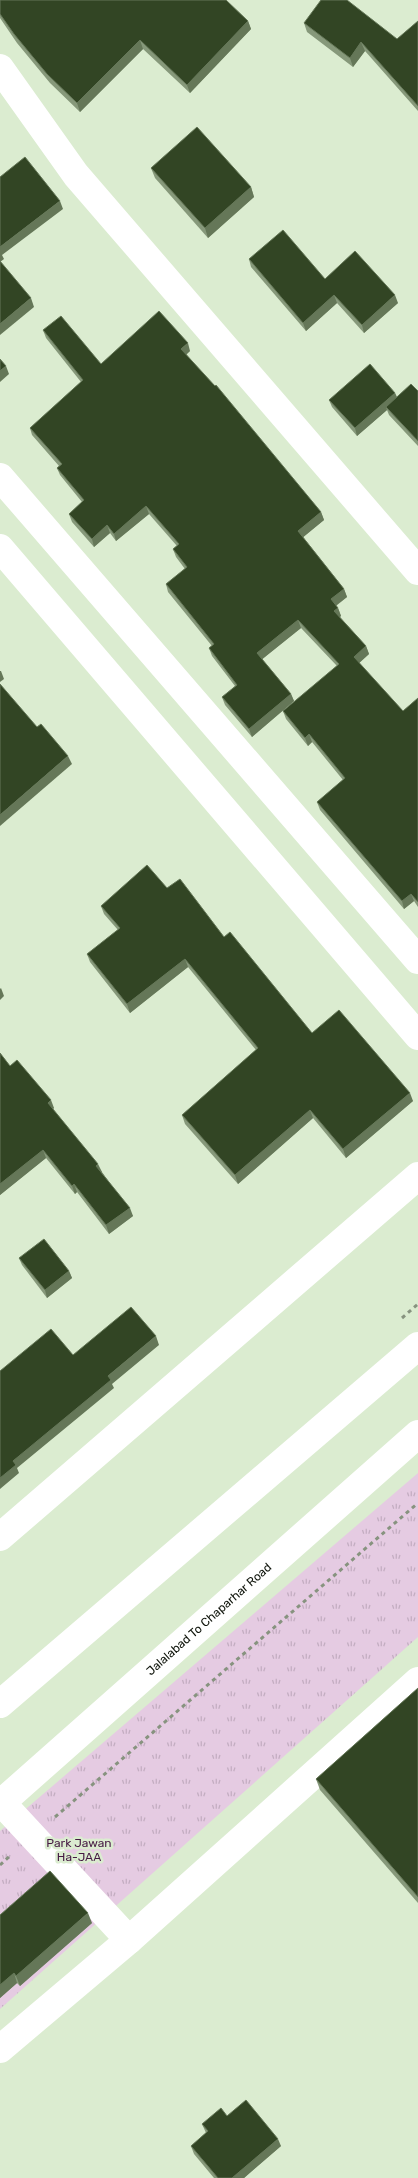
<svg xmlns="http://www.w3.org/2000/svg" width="418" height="2178" viewBox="0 0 418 2178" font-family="Rubik,sans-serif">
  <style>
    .grass { fill: url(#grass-tufts) }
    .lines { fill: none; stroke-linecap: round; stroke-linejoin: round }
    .path { stroke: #87937f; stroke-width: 3; stroke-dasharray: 4 4; stroke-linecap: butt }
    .street { stroke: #fff; stroke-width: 28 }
    .secondary { stroke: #fff; stroke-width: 28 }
    .primary { stroke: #fff; stroke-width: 28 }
    .wall { fill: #86987a }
    .shaded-wall { fill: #657758 }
    .building { fill: #324524; stroke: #657758 }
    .labels { text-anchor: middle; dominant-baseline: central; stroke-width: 5; stroke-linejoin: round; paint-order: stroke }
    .street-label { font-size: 12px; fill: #0e130a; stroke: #dbecd0 }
    .park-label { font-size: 12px; fill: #451a43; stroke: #dbecd0 }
  </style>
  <defs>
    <pattern id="grass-tufts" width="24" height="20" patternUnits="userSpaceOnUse" patternTransform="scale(1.25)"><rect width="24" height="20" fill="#e5cbe2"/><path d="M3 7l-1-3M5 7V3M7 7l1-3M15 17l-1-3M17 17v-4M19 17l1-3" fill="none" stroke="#c3adc1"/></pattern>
  </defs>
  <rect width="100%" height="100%" fill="#dbecd0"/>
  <polygon class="grass" points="418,1473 418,1637 0,2009 0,1831"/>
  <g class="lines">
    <g class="path">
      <polyline points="402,1318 418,1304"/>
      <polyline points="55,1817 418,1503"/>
      <polyline points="0,1865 11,1855"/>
    </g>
    <g class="street">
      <polyline points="0,68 76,175 418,571"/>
      <polyline points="0,1537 418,1176"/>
      <polyline points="2,1803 129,1940"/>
      <polyline points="0,2049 129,1940 418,1681"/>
    </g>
    <g class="secondary">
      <polyline points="0,477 418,960"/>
      <polyline points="0,548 418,1036"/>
    </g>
    <g class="primary">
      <polyline points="0,1704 418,1346"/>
      <path id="s1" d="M0 1804 418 1434"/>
    </g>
  </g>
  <g class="wall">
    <polygon points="0,0 248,21 251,29 190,93 143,49 80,112 50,83 17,43 0,18"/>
    <polygon points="418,21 418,111 365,51 353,67 307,32 304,23 397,39"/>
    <polygon points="151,168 251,187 254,197 208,238 155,178"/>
    <polygon points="249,259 325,279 398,303 364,333 337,303 306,331 251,267"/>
    <polygon points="43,330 101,364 190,351 186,354 321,512 324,520 303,537 344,589 347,597 336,606 338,608 341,616 340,617 366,646 369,654 359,663 403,711 418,698 418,907 414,901 404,909 320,810 317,802 343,780 312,742 308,746 286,719 283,711 337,666 301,628 262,659 291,694 294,701 252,737 225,705 222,697 235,686 212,656 209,648 212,646 168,592 166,584 185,569 176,557 173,549 177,546 149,514 116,541 110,533 94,547 72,522 69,514 82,502 60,475 57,468 59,466 32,435 30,428 81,382 46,338"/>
    <polygon points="418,391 418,446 389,415 387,410 357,436 332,407 329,400 395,393 397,397"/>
    <polygon points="167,888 224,937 312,1033 413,1101 346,1158 313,1118 238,1184 185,1124 182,1115 256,1050 188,967 130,1013 90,962 87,954 118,930 104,914 101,906"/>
    <polygon points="0,1053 10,1066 54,1108 53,1109 102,1172 133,1216 109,1234 77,1192 75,1194 46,1158 0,1195"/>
    <polygon points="19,1258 69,1271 72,1278 47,1298 22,1265"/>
    <polygon points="418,1688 418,1903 320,1790 316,1779"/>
    <polygon points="0,1915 92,1923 20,1986 17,1983 0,1998"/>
    <polygon points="227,2116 281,2146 244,2178 214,2178 194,2154 191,2146 206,2133 202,2124"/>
  </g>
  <g class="shaded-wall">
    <polygon points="248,21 251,29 190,93 187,85"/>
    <polygon points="140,40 143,49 80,112 77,103"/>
    <polygon points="361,42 365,51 353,67 350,58"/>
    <polygon points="251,187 254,197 208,238 205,228"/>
    <polygon points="60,201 63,209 2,255 4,259 0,262 0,247"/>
    <polygon points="334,295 337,303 306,331 303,323"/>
    <polygon points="395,295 398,303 364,333 362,325"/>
    <polygon points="31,298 34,307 0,335 0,324"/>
    <polygon points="188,343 190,351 184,357 181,349"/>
    <polygon points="6,366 9,374 0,382 0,371"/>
    <polygon points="395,393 398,400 386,407 387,410 357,436 355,428"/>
    <polygon points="146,506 149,514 116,541 114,534"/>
    <polygon points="321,512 324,520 301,539 298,531"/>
    <polygon points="107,525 110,533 94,547 92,539"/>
    <polygon points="344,589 347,597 334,607 331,599"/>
    <polygon points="338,608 341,616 337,619 334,611"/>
    <polygon points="298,620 301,628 260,661 257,653"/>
    <polygon points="366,646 369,654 357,665 354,657"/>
    <polygon points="0,671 1,671 4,679 0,682"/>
    <polygon points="291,694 294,701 252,737 249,729"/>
    <polygon points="309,734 312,742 308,746 305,738"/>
    <polygon points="68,756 72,764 0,826 0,815"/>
    <polygon points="411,894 414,901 404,909 402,901"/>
    <polygon points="185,959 188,967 130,1013 127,1004"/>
    <polygon points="1,988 4,996 0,1000 0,989"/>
    <polygon points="410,1093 413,1101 346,1158 343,1149"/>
    <polygon points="51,1100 54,1108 51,1111 48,1103"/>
    <polygon points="310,1110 313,1118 238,1184 235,1175"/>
    <polygon points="43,1150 46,1158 0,1195 0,1184"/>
    <polygon points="98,1164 102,1172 99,1174 96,1166"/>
    <polygon points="74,1184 77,1192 75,1194 72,1186"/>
    <polygon points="130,1208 133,1216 109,1234 106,1225"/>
    <polygon points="69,1271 72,1278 47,1298 45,1290"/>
    <polygon points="156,1336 159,1345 112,1384 114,1388 17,1468 19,1473 0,1489 0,1478 13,1461 108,1376"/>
    <polygon points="88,1913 92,1923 20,1986 16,1976"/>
    <polygon points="14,1973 17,1983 0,1998 0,1985"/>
    <polygon points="278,2139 281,2146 244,2178 232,2178"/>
  </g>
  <g class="building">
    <polygon points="0,0 226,0 248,21 187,85 140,40 77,103 47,74 14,34 0,14"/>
    <polygon points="321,0 347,0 397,39 418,21 418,106 361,42 350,58 304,23"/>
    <polygon points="197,127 251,187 205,228 151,168"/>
    <polygon points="25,157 60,201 0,247 0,177"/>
    <polygon points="283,230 325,279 355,251 395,295 362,325 334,295 303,323 249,259"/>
    <polygon points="0,261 31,298 0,324"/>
    <polygon points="159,311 188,343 181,349 215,386 216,385 321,512 298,531 344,589 331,599 338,608 334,611 366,646 354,657 403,711 418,698 418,902 411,894 402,901 317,802 345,778 309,734 305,738 283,711 339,664 298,620 257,653 291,694 249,729 222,697 237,685 209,648 214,644 166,584 187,567 173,549 179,544 146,506 114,534 107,525 92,539 69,514 84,500 57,468 62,464 30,428 83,380 43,330 61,316 101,364"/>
    <polygon points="0,359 6,366 0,371"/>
    <polygon points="370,364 395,393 355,428 329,400"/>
    <polygon points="411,384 418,391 418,441 386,407"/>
    <polygon points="0,684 37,727 41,724 68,756 0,815"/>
    <polygon points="147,865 167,888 180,879 224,937 230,932 312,1033 339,1010 410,1093 343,1149 310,1110 235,1175 182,1115 258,1048 185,959 127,1004 87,954 120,928 101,906"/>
    <polygon points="0,1053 10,1066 17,1060 51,1100 48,1103 98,1164 96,1166 130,1208 106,1225 74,1184 72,1186 43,1150 0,1184"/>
    <polygon points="44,1239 69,1271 45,1290 19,1258"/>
    <polygon points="131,1307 156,1336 108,1376 111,1380 13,1461 16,1465 0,1478 0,1371 51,1329 73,1355"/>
    <polygon points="418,1688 418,1897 316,1779"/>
    <polygon points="50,1871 88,1913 16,1976 14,1973 0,1985 0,1915"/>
    <polygon points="246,2100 278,2139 232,2178 218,2178 191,2146 208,2131 202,2124 221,2108 227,2116"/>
  </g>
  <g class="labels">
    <g class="street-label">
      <text stroke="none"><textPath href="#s1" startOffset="279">Jalalabad To Chaparhar Road</textPath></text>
    </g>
    <g class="park-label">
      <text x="79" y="1843">Park Jawan<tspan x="79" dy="14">Ha-JAA</tspan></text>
    </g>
  </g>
</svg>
